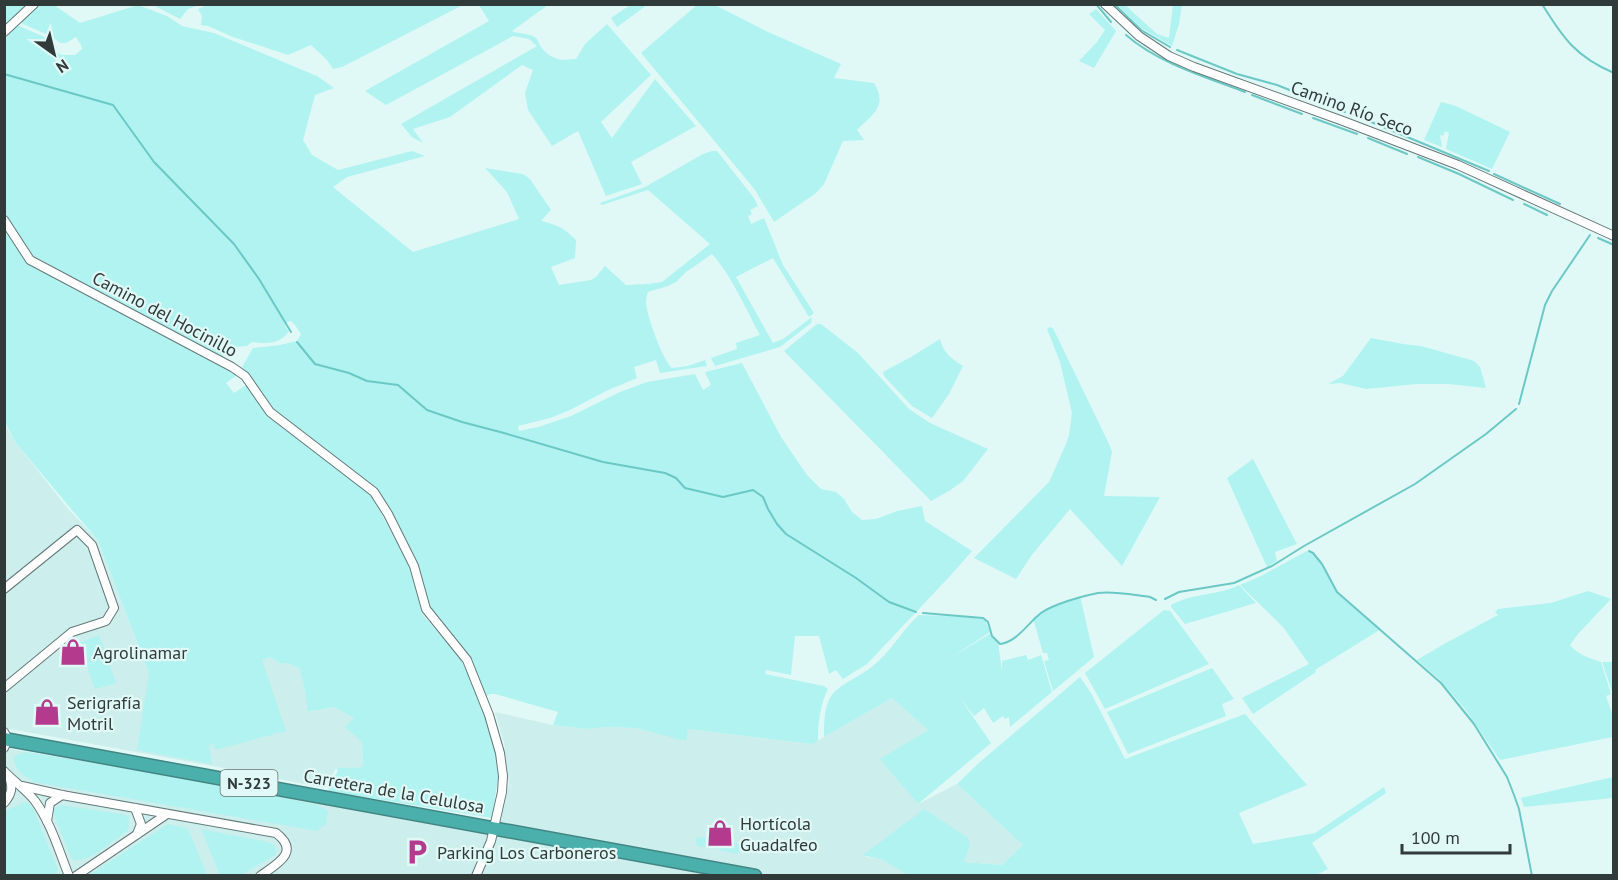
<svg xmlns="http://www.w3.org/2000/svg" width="1618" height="880" viewBox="0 0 1618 880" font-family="'PT Sans',sans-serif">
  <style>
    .built { fill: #cceeec }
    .green { fill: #b0f3f0 }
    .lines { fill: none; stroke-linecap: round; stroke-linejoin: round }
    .stream { stroke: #6bc8c5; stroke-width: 2 }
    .minor-casing { stroke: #647978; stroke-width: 10 }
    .highway-casing { stroke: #428684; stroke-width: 15 }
    .minor { stroke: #fff; stroke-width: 8 }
    .highway { stroke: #4bafac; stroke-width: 12 }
    .labels { text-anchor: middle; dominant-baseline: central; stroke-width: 4.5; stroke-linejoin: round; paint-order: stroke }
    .shield { fill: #e0f9f7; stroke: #657372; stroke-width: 1.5 }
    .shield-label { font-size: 16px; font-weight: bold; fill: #303a39 }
    .street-label { font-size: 18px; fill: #303a39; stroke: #e0f9f7 }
    .poi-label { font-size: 18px; fill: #303a39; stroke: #e0f9f7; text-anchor: start }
  </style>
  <rect width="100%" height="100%" fill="#e0f9f7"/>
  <g class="built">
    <polygon points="4,423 15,442 69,510 98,540 149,673 149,678 262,660 270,657 281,664 288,663 299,668 304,686 309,712 334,707 354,718 362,742 363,767 336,768 325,788 218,767 5,728"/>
    <polygon points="892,698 928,730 881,759 918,804 957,784 1023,845 1002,865 964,862 970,846 864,856 883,860 910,875 5,875 4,748 336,804 501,821 509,784 504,743 495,712 553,725 587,729 606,727 636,728 685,740 688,729 812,744"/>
  </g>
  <g class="green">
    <polygon points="210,4 463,4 463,5 342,67 333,69 327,60 311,45 288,55 233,37 208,26 201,25 202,16 198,9"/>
    <path d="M698 4 715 5 768 32 841 64 834 78 874 83C888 106 873 114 857 130L864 140 843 141 824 184 816 193 774 222 755 190 742 174 641 53Z"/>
    <polygon points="4,5 29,5 7,24 5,23"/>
    <path d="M38 5H54L80 23 138 5 167 16 182 26 214 33 317 76 334 88 315 95 303 140 312 155 338 170 412 151 425 156 347 177 333 187 413 252 519 219 507 192 485 168 523 174 530 179 551 210 541 221C558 225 564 228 576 240L575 258 551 267 559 285 591 280 596 277 605 266 626 285 648 284 662 282 710 244 648 190 602 205 600 203 645 187 703 154 712 151H717L754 198 758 206 750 210 752 214 748 216 751 224 764 218 783 265 814 313 809 317 773 258 736 277 773 343 783 339 812 317 811 323 780 347 715 366 711 358 737 349 736 343 760 335C746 309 731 275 712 254L686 272 676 282 668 286 648 292C647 295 646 298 646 302 646 314 663 361 672 368L688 366 705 360 707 366 660 373 656 360 634 367 637 378 606 391 570 410 550 418 518 426 519 431 538 427 571 416 620 392 647 382 695 374 703 390 711 385 705 372 742 363 781 437 807 475 821 489 836 492 844 499 852 512 862 520 876 519 897 511 922 506 925 521 972 551 951 575 867 664 843 679 836 670 829 674 819 636H795L791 675 766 670 765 674 824 686 828 689C820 705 818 723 818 741L812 744 688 729 686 741 636 728 606 727 587 729 553 725 558 712 495 694H490L485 697 480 681 467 655 431 613 375 488 293 427 267 402 242 367 253 348 280 345 297 341 301 334 295 325 291 321 287 322 285 327 289 331C281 344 266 344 252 342L247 346 218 348 226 360 161 326 32 255 5 213V38L17 25 49 39 57 47 56 52 62 55H75L82 49 81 45 76 37 66 43H61L46 34 23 24 21 22 22 20Z"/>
    <polygon points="153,5 152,5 200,5 188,9 180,19"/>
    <path d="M479 5H548L512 31C519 34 530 33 536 38 537 39 540 45 541 47 551 60 561 61 576 59L585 44 607 24 651 75 601 122 612 138 655 79 696 126 631 162 642 184 606 196 578 131 552 146 528 110 525 93 533 70 522 65 450 117 413 129 423 143 412 137 401 124 537 46 529 39 513 36 386 105 365 91 489 21Z"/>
    <polygon points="630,5 647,5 617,27 611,18"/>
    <polygon points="1117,5 1125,5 1157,34 1169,38 1173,5 1182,5 1179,24 1172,46 1141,28"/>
    <polygon points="1096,9 1116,31 1094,68 1079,61 1097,42 1105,30 1089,14"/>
    <polygon points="1441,102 1456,106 1510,132 1492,169 1446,149 1449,133 1445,131 1443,136 1440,135 1442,147 1424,140"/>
    <polygon points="4,225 28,262 238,374 226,383 234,393 246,385 269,416 371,494 410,568 422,614 456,653 463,664 479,697 491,729 496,755 498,778 492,818 329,791 328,787 338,771 336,768 363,767 362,742 345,727 354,718 334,707 308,712 304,686 299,668 288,663 281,664 270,657 262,660 286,731 215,750 210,730 213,744 209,745 212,764 137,750 149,673 98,540 72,510 15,442 5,422"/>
    <polygon points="817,324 821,324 858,353 909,409 930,423 988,449 963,481 949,491 931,501 784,351"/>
    <polygon points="1050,327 1053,328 1109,444 1112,452 1104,496 1160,497 1122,566 1070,509 1031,556 1016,579 974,558 1049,482 1066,444 1069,435 1072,413 1060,362 1047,329"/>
    <polygon points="1371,338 1403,344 1421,346 1474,361 1480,367 1486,388 1448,384 1417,384 1366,389 1340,383 1328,384 1343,376"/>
    <path d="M940 339C943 353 952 359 963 366L949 394 932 418 912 406 884 376 883 372 911 357Z"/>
    <polygon points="1253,459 1297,544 1275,552 1277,561 1267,567 1227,478"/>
    <polygon points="1307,551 1313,554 1321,564 1337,592 1381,629 1315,670 1316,672 1253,714 1242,698 1309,664 1283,627 1240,585 1259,577"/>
    <path d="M1239 585 1256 603 1185 624 1171 607V605C1192 593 1217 596 1239 585Z"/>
    <path d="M1588 591 1611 599 1578 634 1570 645C1578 655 1589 658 1601 662L1611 694 1606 696 1613 716V737L1500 760 1465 709 1439 679 1417 660 1444 644 1498 615 1495 612 1498 609 1551 603Z"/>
    <polygon points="1080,596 1094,657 1053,691 1044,661 1049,660 1047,653 1043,653 1033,618 1047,608"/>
    <polygon points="1164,610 1170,611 1209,664 1105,709 1085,673"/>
    <path d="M919 615 972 617 985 620 990 632 949 659 991 633 992 636 998 642 1002 671V661L1026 655 1028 660 1041 655 1052 692 1010 727 1009 717 1005 719 1003 716 993 723 984 708 974 716 960 698 991 743 918 804 880 759 928 730 892 698 824 737C824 725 824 710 829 700 836 685 856 679 869 669 889 655 901 631 919 615Z"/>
    <polygon points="99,635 116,683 95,689 79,643"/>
    <polygon points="1602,662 1613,662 1613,694"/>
    <polygon points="1212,668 1234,699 1222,704 1226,716 1128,754 1107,712"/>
    <polygon points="1080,677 1091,693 1125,759 1245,714 1307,785 1239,813 1253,844 1315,833 1384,787 1386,793 1312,843 1328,869 1316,875 910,876 883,860 863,855 924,809 968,838 970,846 964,862 1002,865 1023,845 957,784 980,762"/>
    <path d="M27 752 219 784 317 805 328 811 326 824 317 831 34 782C24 775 13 770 14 756Z"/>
    <polygon points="1613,777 1613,798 1524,807 1521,798"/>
    <polygon points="25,802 32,806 58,870 55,875 5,875 5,811"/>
    <path d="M60 805 122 814 129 817V826L127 831C115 839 89 863 74 860L71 857 52 810Z"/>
    <polygon points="168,824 188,829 207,875 89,875"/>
    <polygon points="201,829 268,842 274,845 276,852 275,855 241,875 220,875"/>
    <polygon points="697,837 717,840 715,849 698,846 696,843"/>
    <polygon points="721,841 740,844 738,854 719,850"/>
  </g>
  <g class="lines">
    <g class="stream">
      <polyline points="1096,4 1111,22"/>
      <polyline points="1114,4 1141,30 1170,47"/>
      <path d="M1542 4C1563 38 1576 57 1614 73"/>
      <path d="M1126 35C1158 63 1206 77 1245 92"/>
      <polyline points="1177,50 1237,74 1277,85 1345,112"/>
      <polyline points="4,74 113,105 154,162 234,244 259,279 291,332"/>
      <polyline points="1252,95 1302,114"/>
      <polyline points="1352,114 1489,171"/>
      <polyline points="1313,118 1357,134"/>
      <polyline points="1368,138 1407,154"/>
      <polyline points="1418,157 1459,174 1513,200"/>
      <polyline points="1494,174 1560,204"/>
      <polyline points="1524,204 1547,215"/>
      <polyline points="1598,238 1614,245"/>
      <polyline points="297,342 315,364 349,373 367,381 398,385 427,410 462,422 504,433 603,462 665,473 676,478 685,488 723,497 753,490 763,497 768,509 777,524 786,534 856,578 889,602 916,612"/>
      <polyline points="1519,404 1545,305 1552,291 1590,235"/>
      <polyline points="1309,551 1313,553 1322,564 1337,592 1441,683 1474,724 1507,777 1514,795 1519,809 1532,876"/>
      <polyline points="1165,599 1179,592 1234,583 1272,566 1304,546 1415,484 1486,434 1516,409"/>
      <path d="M923 613 983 618 988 622 992 636 1000 644C1017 642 1028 623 1041 613 1054 604 1082 596 1098 593 1114 591 1133 595 1150 597L1156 600"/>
    </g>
    <defs>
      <g id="minor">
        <polyline points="1105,4 1139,36 1169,56 1194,67 1343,121 1458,165 1614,236"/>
        <polyline points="4,32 34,4"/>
        <polyline points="4,220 30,260 232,367 245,376 270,412 374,492 388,514 414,566 426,609 467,660 489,715 500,753 503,776 502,792 491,841 476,876"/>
        <polyline points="4,589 77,530 92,545 114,608 106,621 72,632 4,688"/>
        <polyline points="4,732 8,739 4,748"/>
        <path d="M4 771C14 782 26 789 35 801 51 823 59 851 69 876"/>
        <path d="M22 786 62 795 276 833C301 852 277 864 260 876"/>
        <path d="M4 803C12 794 13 787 9 777"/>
        <polyline points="135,808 141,824 137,834"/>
        <polyline points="47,821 50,803 62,795"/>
        <polyline points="76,876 167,814"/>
      </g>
      <polyline id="highway" points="4,739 755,876"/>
    </defs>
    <use href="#minor" class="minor-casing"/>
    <use href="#highway" class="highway-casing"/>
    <use href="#minor" class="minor"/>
    <use href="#highway" class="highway"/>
  </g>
  <defs>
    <symbol id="shop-bare" viewBox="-9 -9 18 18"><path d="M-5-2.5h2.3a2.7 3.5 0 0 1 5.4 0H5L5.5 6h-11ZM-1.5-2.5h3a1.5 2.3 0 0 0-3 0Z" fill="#b43a8d" stroke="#e0f9f7" stroke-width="2.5" paint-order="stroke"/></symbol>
    <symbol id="parking-bare" viewBox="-9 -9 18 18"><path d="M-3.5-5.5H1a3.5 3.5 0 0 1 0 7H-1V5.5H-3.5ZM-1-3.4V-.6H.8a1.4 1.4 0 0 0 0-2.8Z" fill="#b43a8d" stroke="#e0f9f7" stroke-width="2.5" paint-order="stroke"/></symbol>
  </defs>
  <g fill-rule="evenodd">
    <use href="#shop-bare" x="54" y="633" width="38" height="38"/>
    <use href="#shop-bare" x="28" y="693" width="38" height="38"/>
    <use href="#shop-bare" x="701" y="814" width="38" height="38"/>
    <use href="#parking-bare" x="398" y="833" width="38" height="38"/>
  </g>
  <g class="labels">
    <rect class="shield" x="220.5" y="770" width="57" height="26" rx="4.5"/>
    <g class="shield-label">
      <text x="249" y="783">N-323</text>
    </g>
    <g class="street-label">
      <text transform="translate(1352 108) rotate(20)">Camino Río Seco</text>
      <text transform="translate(165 314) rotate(28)">Camino del Hocinillo</text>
      <text transform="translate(394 791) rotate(10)">Carretera de la Celulosa</text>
    </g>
    <g class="poi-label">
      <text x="93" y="652">Agrolinamar</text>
      <text x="67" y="702">Serigrafía<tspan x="67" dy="21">Motril</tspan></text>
      <text x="740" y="823">Hortícola<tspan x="740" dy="21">Guadalfeo</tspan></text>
      <text x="437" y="852">Parking Los Carboneros</text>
    </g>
  </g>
  <rect width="1618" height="880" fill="none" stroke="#303a39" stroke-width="12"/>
  <g transform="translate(54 54) rotate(146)" stroke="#e0f9f7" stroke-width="4.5" paint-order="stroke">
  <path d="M0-4.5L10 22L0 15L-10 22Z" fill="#303a39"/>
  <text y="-9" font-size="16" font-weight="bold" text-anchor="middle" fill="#303a39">N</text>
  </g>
  <path d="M1402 844v9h108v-9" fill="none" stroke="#303a39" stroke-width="3"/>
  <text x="1411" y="844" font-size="18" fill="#303a39" stroke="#e0f9f7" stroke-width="4.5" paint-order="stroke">100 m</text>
</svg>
